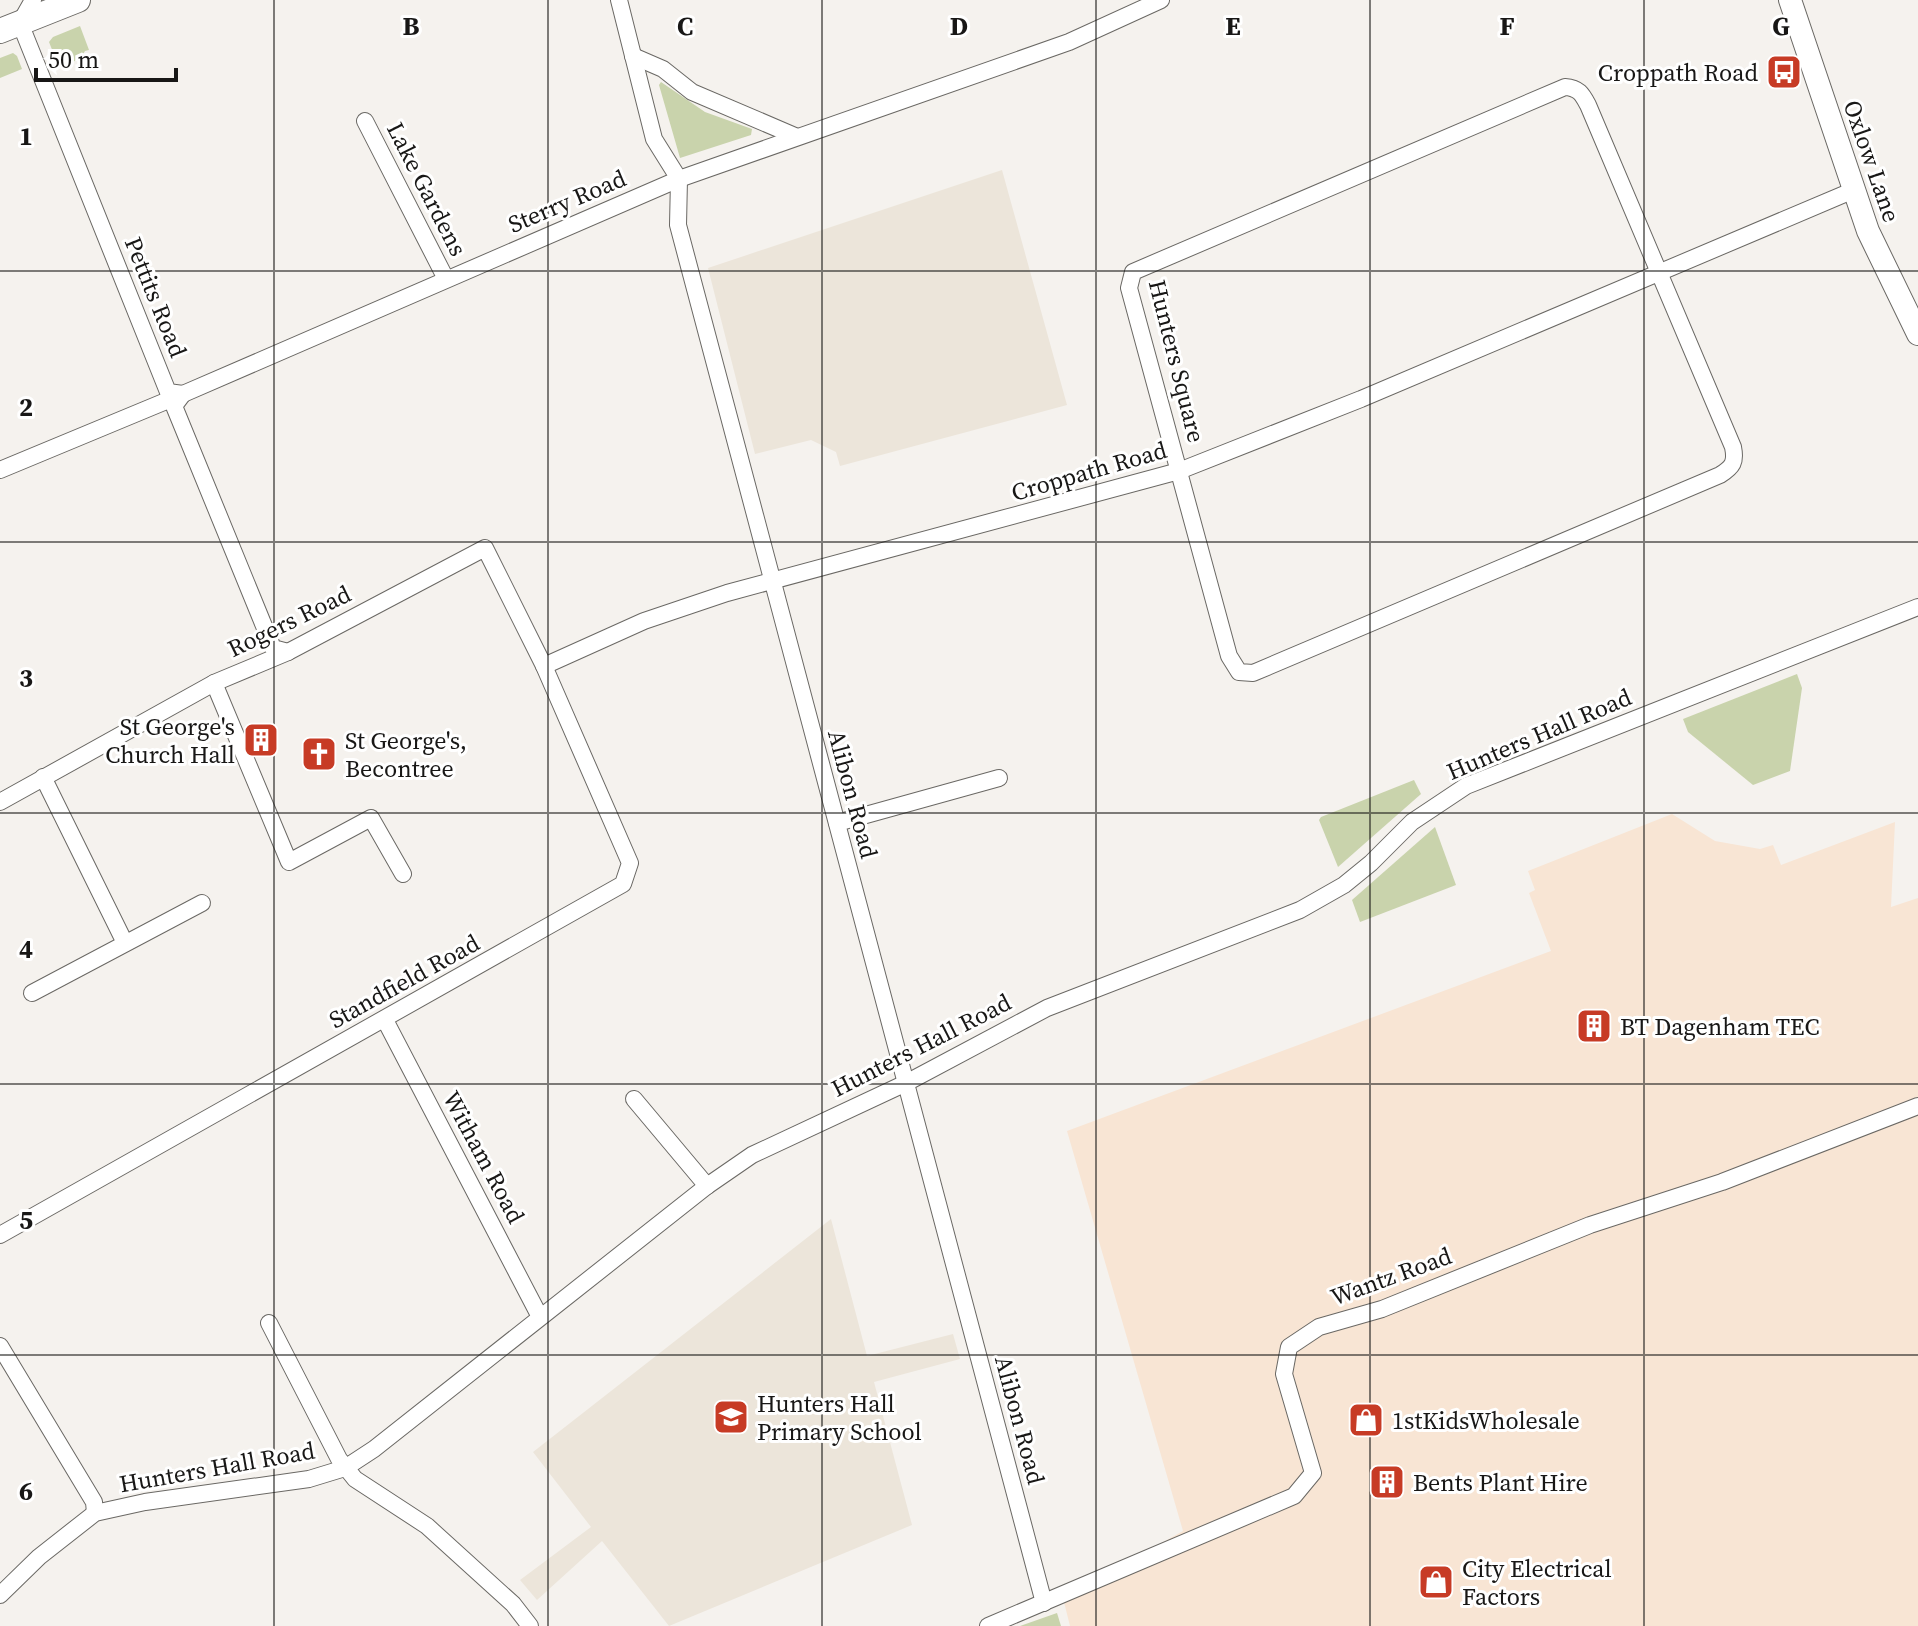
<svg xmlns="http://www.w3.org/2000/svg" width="1918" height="1626" viewBox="0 0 1918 1626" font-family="'Source Serif 4',serif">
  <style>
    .built { fill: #ece5da }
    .industrial { fill: #f8e5d4 }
    .green { fill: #c9d3ac }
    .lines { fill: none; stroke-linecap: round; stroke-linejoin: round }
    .street-casing { stroke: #6a6864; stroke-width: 18 }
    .secondary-casing { stroke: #6a6864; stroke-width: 24 }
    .primary-casing { stroke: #6a6864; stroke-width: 26 }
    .street { stroke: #fff; stroke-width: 16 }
    .secondary { stroke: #fff; stroke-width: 22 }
    .primary { stroke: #fff; stroke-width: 24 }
    .grid { fill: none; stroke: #181716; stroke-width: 2; stroke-opacity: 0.55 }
    .labels { text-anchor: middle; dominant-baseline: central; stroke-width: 6; stroke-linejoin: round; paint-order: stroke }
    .poi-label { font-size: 24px; fill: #181716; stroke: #fff; text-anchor: start }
    .street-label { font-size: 24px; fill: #181716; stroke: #fff }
    .grid-label { font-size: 26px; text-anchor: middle; font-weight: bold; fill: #181716; stroke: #fff; stroke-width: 6; stroke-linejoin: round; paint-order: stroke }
  </style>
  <rect width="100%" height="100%" fill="#f5f2ee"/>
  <g class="built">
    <polygon points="1002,170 1067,405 840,466 836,452 811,440 755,454 708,268"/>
    <polygon points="831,1219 867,1356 953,1334 960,1359 874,1382 912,1525 669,1626 602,1541 537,1600 520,1580 591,1527 533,1452"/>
  </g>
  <polygon class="industrial" points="1672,814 1715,841 1760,849 1773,845 1781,865 1895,822 1891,907 1918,898 1918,1626 1070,1626 1063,1598 1183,1531 1067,1131 1551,951 1529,893 1535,890 1528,871"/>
  <g class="green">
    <polygon points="80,26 89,50 85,51 80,59 59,67 49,42 53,37"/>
    <polygon points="13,53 17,56 22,69 0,78 0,58"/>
    <polygon points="661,82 705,112 752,129 751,135 680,158 659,85"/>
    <polygon points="1797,674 1802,688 1790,771 1753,785 1688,732 1683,719"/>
    <polygon points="1414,780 1421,794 1338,867 1319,820 1321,817"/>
    <polygon points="1435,827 1456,885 1360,922 1352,900"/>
    <polygon points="1057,1613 1061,1626 1020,1626"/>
  </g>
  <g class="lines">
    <defs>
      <g id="street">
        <polyline points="33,0 20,23 168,392 183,394 174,406 273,648 288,652"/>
        <polyline points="619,0 654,139 679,179 678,225 1044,1603"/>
        <polyline points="633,56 663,69 692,92 795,136"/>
        <path d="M1565 87C1579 88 1582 94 1588 105L1733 447C1736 462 1733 467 1720 475L1253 673 1239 672 1229 656 1129 288 1133 272Z"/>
        <polyline points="365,121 446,279"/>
        <polyline points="0,470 183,394 679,179 1069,42 1161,0"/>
        <polyline points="544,666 644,621 727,593 1179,471 1361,399 1854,190"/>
        <polyline points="214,683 289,862 371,818 403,874"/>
        <polyline points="43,777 125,943"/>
        <polyline points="0,802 214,683 288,652 485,548 544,666 630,863 623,884 0,1235"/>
        <polyline points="837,823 999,778"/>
        <polyline points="32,993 202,903"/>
        <polyline points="385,1020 540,1317"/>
        <polyline points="634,1099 707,1186"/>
        <polyline points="269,1323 339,1459 355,1479 427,1526 513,1604 530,1626"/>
        <polyline points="0,1346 94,1502 95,1513"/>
        <polyline points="0,1595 39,1557 95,1513 145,1502 309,1479 345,1468 374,1449 707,1186 752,1155 906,1083 1047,1008 1300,910 1344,885 1371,863 1412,822 1466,786 1918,607"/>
        <polyline points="988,1626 1294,1496 1313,1473 1284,1374 1289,1347 1319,1327 1382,1309 1590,1225 1722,1182 1918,1106"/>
      </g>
      <polyline id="secondary" points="1790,0 1868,231 1918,334"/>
      <polyline id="primary" points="0,31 78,0"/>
    </defs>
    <use href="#street" class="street-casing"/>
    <use href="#secondary" class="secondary-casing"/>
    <use href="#primary" class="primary-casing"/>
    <use href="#street" class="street"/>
    <use href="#secondary" class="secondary"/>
    <use href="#primary" class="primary"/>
  </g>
  <path class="grid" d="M274 0V1626M548 0V1626M822 0V1626M1096 0V1626M1370 0V1626M1644 0V1626M0 271H1918M0 542H1918M0 813H1918M0 1084H1918M0 1355H1918"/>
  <defs>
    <symbol id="bus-square" viewBox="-11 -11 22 22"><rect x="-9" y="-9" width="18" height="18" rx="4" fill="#c73b25" stroke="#fff"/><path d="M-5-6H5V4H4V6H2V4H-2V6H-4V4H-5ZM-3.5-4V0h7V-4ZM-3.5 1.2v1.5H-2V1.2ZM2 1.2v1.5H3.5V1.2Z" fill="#fff"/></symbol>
    <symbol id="building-square" viewBox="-11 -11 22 22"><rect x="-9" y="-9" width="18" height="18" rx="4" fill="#c73b25" stroke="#fff"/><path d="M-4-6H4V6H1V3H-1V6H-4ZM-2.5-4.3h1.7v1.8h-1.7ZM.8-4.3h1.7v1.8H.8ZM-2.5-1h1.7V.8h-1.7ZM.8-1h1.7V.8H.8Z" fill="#fff"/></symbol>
    <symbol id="church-square" viewBox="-11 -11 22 22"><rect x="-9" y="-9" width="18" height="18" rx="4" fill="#c73b25" stroke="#fff"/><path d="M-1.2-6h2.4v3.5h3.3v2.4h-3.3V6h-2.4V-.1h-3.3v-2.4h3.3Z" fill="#fff"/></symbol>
    <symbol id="school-square" viewBox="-11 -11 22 22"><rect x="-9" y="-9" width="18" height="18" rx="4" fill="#c73b25" stroke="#fff"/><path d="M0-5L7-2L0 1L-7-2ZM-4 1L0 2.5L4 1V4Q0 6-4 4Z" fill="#fff"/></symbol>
    <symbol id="shop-square" viewBox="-11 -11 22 22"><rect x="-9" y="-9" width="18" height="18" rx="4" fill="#c73b25" stroke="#fff"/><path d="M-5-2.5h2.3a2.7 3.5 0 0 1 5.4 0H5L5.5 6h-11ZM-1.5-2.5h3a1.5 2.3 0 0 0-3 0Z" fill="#fff"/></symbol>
  </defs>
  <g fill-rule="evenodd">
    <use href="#bus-square" x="1764" y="52" width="40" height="40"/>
    <use href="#building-square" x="241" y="720" width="40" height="40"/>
    <use href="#church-square" x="299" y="734" width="40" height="40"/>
    <use href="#building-square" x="1574" y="1006" width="40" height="40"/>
    <use href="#school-square" x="711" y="1397" width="40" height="40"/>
    <use href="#shop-square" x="1346" y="1400" width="40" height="40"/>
    <use href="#building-square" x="1367" y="1462" width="40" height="40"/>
    <use href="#shop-square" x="1416" y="1562" width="40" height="40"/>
  </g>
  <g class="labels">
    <g class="poi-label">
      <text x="1758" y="72" text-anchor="end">Croppath Road</text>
      <text x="235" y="726" text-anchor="end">St George's<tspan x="235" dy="28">Church Hall</tspan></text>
      <text x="345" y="740">St George's,<tspan x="345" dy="28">Becontree</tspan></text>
      <text x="1620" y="1026">BT Dagenham TEC</text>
      <text x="757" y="1403">Hunters Hall<tspan x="757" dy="28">Primary School</tspan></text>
      <text x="1392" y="1420">1stKidsWholesale</text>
      <text x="1413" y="1482">Bents Plant Hire</text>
      <text x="1462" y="1568">City Electrical<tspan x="1462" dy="28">Factors</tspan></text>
    </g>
    <g class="street-label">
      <text transform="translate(1872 161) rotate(71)">Oxlow Lane</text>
      <text transform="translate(427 189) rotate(63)">Lake Gardens</text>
      <text transform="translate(567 201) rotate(-23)">Sterry Road</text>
      <text transform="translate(156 297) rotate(68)">Pettits Road</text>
      <text transform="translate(1177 361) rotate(76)">Hunters Square</text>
      <text transform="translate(1089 471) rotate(-16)">Croppath Road</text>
      <text transform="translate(289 621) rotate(-26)">Rogers Road</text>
      <text transform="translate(1539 734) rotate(-23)">Hunters Hall Road</text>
      <text transform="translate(853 794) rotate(75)">Alibon Road</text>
      <text transform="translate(404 981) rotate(-29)">Standfield Road</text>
      <text transform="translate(921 1045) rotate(-27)">Hunters Hall Road</text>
      <text transform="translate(484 1157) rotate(62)">Witham Road</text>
      <text transform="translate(1391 1276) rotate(-20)">Wantz Road</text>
      <text transform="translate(1020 1420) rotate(75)">Alibon Road</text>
      <text transform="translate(217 1467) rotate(-10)">Hunters Hall Road</text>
    </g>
  </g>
  <g class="grid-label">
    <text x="411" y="35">B</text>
    <text x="685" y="35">C</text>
    <text x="959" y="35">D</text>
    <text x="1233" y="35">E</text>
    <text x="1507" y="35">F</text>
    <text x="1781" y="35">G</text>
    <text x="26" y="145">1</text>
    <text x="26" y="416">2</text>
    <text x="26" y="687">3</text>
    <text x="26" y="958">4</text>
    <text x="26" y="1229">5</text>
    <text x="26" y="1500">6</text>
  </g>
  <path d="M36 68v12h140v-12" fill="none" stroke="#181716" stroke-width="4"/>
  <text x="48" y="68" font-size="24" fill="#181716" stroke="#ffffff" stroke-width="6" paint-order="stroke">50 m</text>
</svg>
